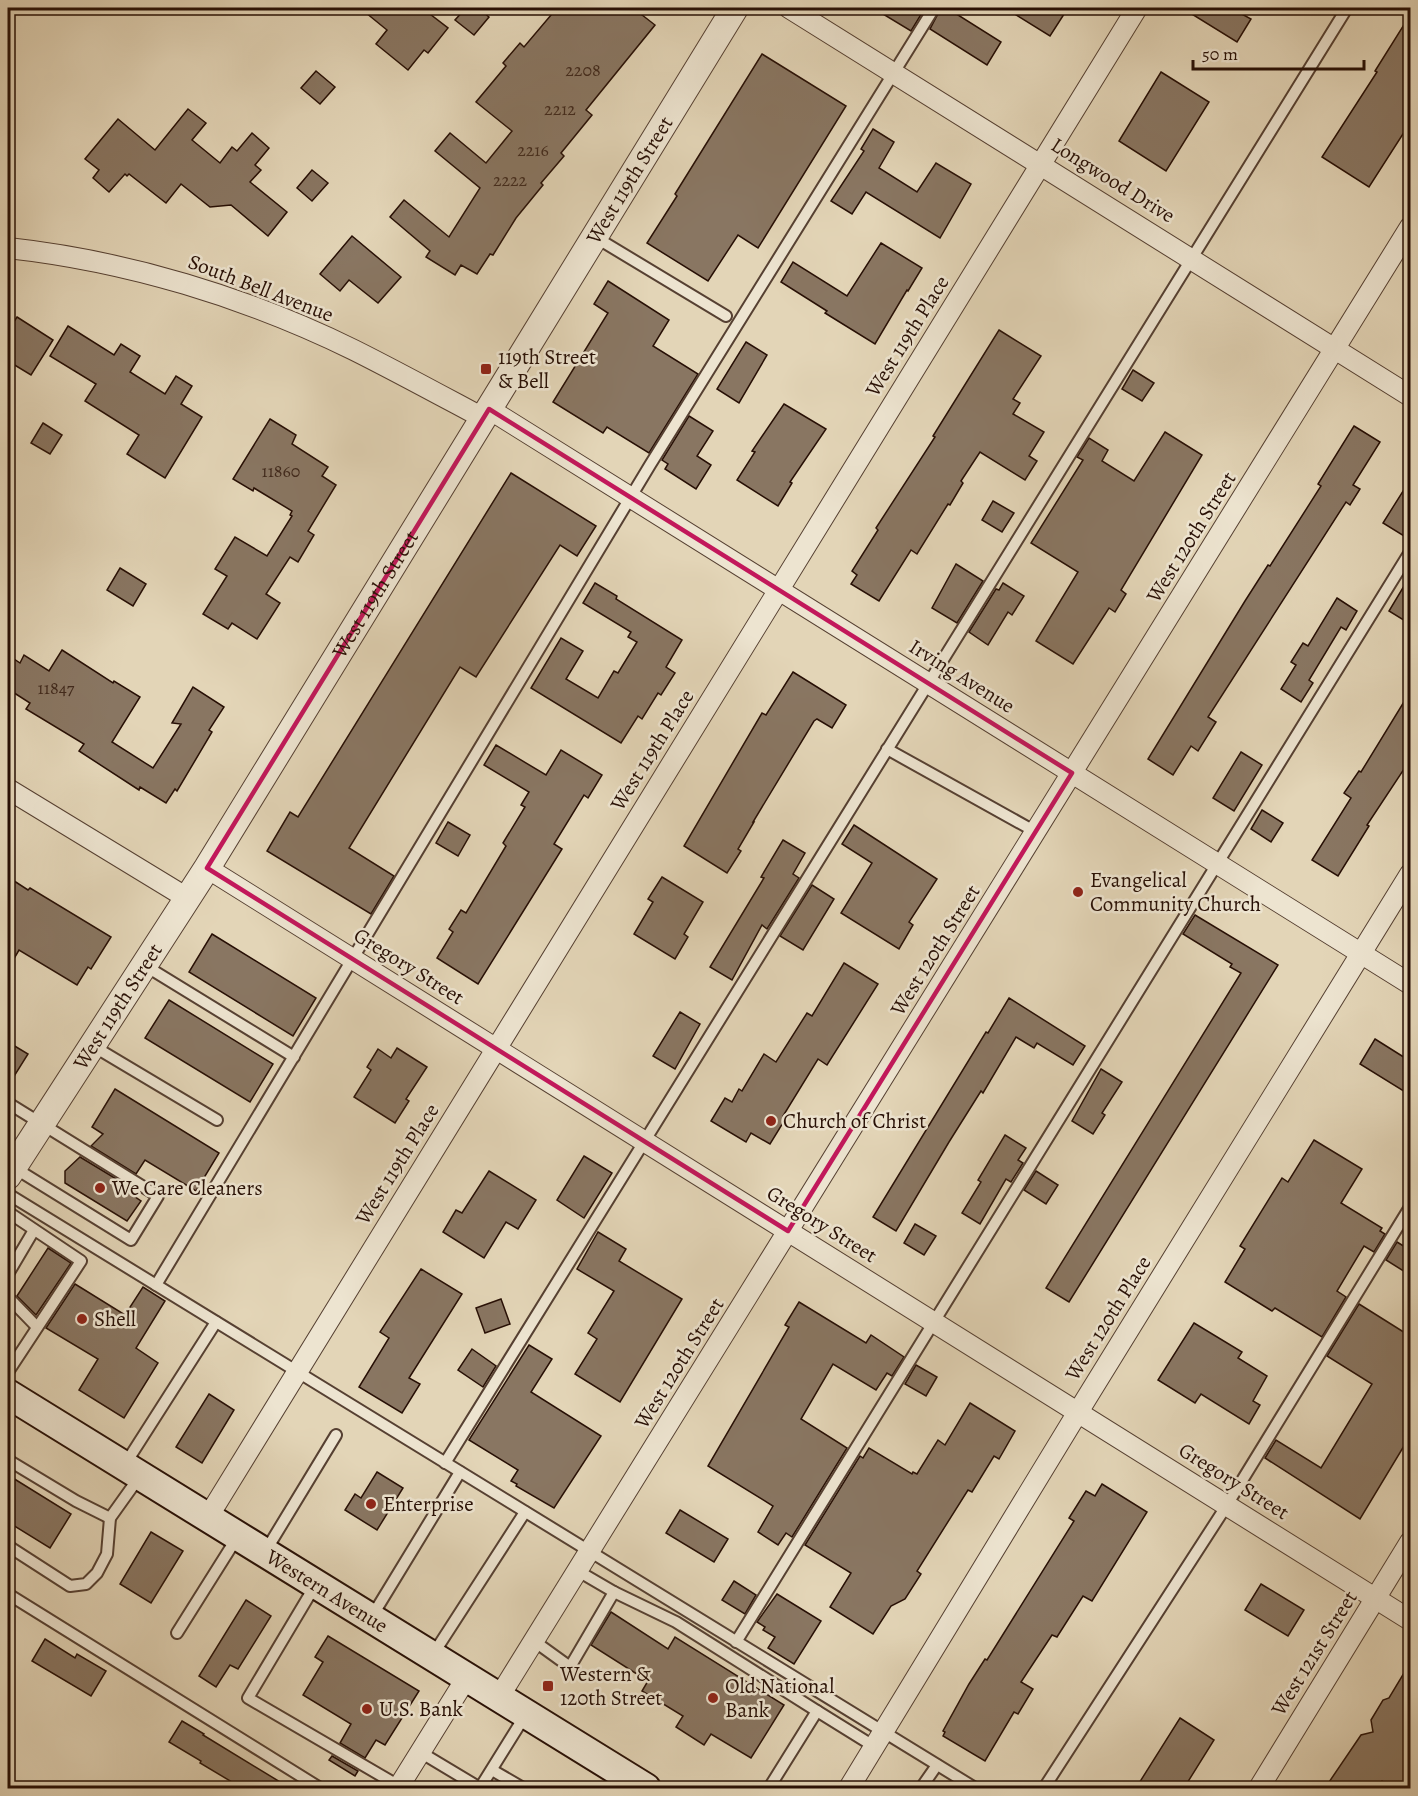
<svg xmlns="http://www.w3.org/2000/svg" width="1418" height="1796" viewBox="0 0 1418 1796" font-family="Alegreya,serif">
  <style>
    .building { fill: #897662; stroke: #270f05; stroke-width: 1.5 }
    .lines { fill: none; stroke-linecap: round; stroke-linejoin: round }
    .service-casing { stroke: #564032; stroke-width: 14 }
    .minor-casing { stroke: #564032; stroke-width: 22 }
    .tertiary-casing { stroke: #564032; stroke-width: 28 }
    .secondary-casing { stroke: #270f05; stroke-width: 32 }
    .service { stroke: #ede4d0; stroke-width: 10 }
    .minor { stroke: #ede4d0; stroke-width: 20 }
    .tertiary { stroke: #ede4d0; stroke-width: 26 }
    .secondary { stroke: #ede4d0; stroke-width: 28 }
    .marked { fill: none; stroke: #c2185b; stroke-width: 4.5; stroke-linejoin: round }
    .poi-dot { fill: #8f2418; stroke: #ede4d0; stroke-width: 2 }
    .labels { text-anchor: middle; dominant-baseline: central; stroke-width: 5; stroke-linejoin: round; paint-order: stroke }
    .number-label { font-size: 18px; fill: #40291c }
    .street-label { font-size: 21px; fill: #270f05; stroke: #ede4d0 }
    .poi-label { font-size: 21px; fill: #270f05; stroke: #ede4d0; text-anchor: start }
  </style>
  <rect width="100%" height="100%" fill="#e3d5b7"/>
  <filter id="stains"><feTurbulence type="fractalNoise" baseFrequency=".00333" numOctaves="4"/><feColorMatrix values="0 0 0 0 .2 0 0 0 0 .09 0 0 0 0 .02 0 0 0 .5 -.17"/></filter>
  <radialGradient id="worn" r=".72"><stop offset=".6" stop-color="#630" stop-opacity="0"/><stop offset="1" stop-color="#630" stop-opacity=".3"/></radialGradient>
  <g class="building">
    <polygon points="360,8 422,8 448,28 428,53 424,50 408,70 376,44 387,30"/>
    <polygon points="466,8 478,8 489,17 474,35 455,20"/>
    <polygon points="557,8 633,8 655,25 586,110 592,115 561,153 564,156 541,183 543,185 516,218 493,255 490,254 477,274 461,265 455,275 426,257 430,251 390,217 404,200 449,237 480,188 435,151 450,133 486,163 512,131 476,102 506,66 503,63 520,43 524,47"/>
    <polygon points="873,8 925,8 911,31"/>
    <polygon points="941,8 947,8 1001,42 987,65 930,29"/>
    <polygon points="1005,8 1068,8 1050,36"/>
    <polygon points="1182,8 1231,8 1251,19 1237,42"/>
    <polygon points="1410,15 1410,123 1369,187 1322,157 1377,72 1375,71"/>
    <polygon points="762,54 846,106 758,248 738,235 708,281 647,243 677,196 675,194"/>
    <polygon points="316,71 335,87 320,104 301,88"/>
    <polygon points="1161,72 1209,102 1166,171 1119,141"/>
    <polygon points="188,109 206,123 192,140 220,163 232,147 237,151 252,133 269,148 255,165 261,170 250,182 287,212 268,236 231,205 210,207 181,184 166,203 129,174 127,176 125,174 109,192 93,178 99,170 85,159 118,119 155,150"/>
    <polygon points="873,129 894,142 879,168 917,192 936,163 971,184 940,238 866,192 852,214 831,201 864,151 861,149"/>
    <polygon points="312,170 328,183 312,201 297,188"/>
    <polygon points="352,236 401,277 378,303 349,280 340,291 320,274"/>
    <polygon points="881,243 922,268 908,291 907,290 875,344 825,313 827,311 781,282 793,262 847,296"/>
    <polygon points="608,281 669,320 653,346 698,374 649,453 607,427 603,433 553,402 608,313 594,304"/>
    <polygon points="17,317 53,340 31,375 8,361 8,331"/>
    <polygon points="68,326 114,355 121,344 140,356 130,372 165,394 176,376 192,386 181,404 202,417 165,478 127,454 139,435 85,401 96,384 50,356"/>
    <polygon points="999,330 1041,356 1013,399 1020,403 1013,414 1044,432 1029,456 1037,461 1025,480 980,452 961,481 963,483 950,505 948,504 917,554 911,550 879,601 851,584 857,575 852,571 878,530 876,528 935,437 933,436"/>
    <polygon points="746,342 767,355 739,403 717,389"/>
    <polygon points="1133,370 1154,383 1142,401 1122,389"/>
    <polygon points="784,404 826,429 790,482 792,483 778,506 737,480 755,452 752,451"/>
    <polygon points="689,416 713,431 697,456 711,465 696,489 665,469 668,464 662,460"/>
    <polygon points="270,419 296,435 292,444 328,467 322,476 336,485 308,531 314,535 298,562 290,557 266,594 280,603 257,639 232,623 228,629 203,614 227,576 215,569 235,537 267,556 292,516 290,515 292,511 254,488 253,491 233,479"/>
    <polygon points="43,423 62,435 50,454 31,443"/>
    <polygon points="1354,426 1380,442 1353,485 1360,489 1350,505 1346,502 1208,717 1216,722 1198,751 1191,746 1173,775 1148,759 1245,601 1268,565 1270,566 1321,486 1318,484"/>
    <polygon points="1165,432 1202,455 1121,590 1126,594 1115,612 1109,608 1073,664 1036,641 1078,572 1031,543 1083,460 1077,457 1089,438 1108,450 1102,461 1134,481"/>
    <polygon points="511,473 596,526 577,556 560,545 476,677 460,667 349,848 394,876 371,914 267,851 290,812 298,817"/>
    <polygon points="1410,480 1410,525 1404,536 1383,523"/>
    <polygon points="993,501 1014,513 1002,532 982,520"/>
    <polygon points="956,564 983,581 957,623 932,608"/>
    <polygon points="120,568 146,584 133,606 107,590"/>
    <polygon points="1410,576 1410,624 1389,611"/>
    <polygon points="595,583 617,596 616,599 682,640 666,667 675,673 661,695 658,693 642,719 638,716 621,743 531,688 561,638 583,651 566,679 598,698 614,671 618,673 637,642 628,637 631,632 583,603"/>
    <polygon points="1003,583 1024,596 1012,615 1008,612 988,645 969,632 996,589 999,590"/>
    <polygon points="1337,598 1357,611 1346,630 1341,627 1309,680 1313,683 1301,702 1281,689 1296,665 1291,662 1303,643 1308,646"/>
    <polygon points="62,650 113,683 114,681 140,697 112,742 153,768 181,724 172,723 193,687 224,707 209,730 212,732 177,791 175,789 166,803 140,787 139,790 79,751 84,744 26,709 30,703 8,689 8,655 20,663 24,655 49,671"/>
    <polygon points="793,672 846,705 832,728 817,719 814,721 753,822 754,822 738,849 741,851 727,873 684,846 762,713 766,715"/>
    <polygon points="1410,692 1410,760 1367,825 1369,826 1338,876 1312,860 1351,798 1344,793 1359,771 1361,772"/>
    <polygon points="496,745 546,775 561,750 602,775 588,798 584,795 554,844 562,849 478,984 437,958 453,932 449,929 461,910 466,913 506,846 503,843 525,807 521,805 529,792 484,765"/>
    <polygon points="1241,752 1262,765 1234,811 1213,798"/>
    <polygon points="1262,810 1283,823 1271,842 1251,829"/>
    <polygon points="448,822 470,835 458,856 436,843"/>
    <polygon points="854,825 937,879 909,922 913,925 899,949 841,913 872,863 842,844"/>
    <polygon points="783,840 805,853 793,874 799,878 767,929 762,925 732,980 710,967 764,878 761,877"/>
    <polygon points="8,877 28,890 30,888 111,937 91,969 88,967 77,985 19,950 8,969"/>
    <polygon points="662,877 703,902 684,934 688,937 675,959 634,934 653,902 648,899"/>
    <polygon points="812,885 834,899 803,950 780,936"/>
    <polygon points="1195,915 1278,965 1069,1302 1046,1288 1241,973 1230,967 1232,964 1183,934"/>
    <polygon points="212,934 316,998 293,1036 189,972"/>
    <polygon points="844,963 878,984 827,1065 818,1059 783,1116 786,1118 770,1144 751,1133 746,1142 711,1121 725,1098 732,1102 739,1089 742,1091 764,1054 776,1062 807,1013 812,1016"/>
    <polygon points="1009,998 1085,1046 1073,1065 1037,1043 1034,1048 1016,1037 983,1093 981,1091 949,1142 896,1231 873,1217 986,1032 988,1033"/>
    <polygon points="169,1000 273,1064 250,1102 145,1038"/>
    <polygon points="680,1012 700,1024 675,1069 653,1056"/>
    <polygon points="1375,1039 1410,1061 1410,1095 1360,1064"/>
    <polygon points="8,1042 28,1054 8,1086"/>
    <polygon points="397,1048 427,1067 406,1099 409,1101 395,1123 354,1097 371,1070 367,1067 378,1049 391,1058"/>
    <polygon points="1101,1069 1122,1082 1102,1113 1105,1115 1093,1134 1072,1121"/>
    <polygon points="115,1089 219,1153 196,1191 145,1160 136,1174 91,1146 103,1134 92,1127"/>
    <polygon points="1005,1135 1026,1148 1018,1160 1023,1163 1011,1182 1006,1179 980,1224 962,1213 981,1182 978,1180"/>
    <polygon points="1314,1140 1362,1169 1341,1203 1382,1228 1380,1231 1385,1234 1374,1252 1364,1246 1337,1291 1346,1297 1322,1337 1275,1308 1272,1311 1225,1282 1245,1249 1240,1246 1282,1178 1288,1182"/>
    <polygon points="584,1156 612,1173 584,1218 557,1200"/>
    <polygon points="80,1157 128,1186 125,1190 141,1201 127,1221 65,1183 65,1171"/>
    <polygon points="489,1171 536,1200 518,1229 506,1222 484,1258 443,1232 456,1210 462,1213"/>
    <polygon points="1036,1171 1058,1185 1046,1204 1024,1190"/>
    <polygon points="915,1224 936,1236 924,1255 904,1243"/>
    <polygon points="598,1232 626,1249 619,1261 682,1299 620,1402 575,1374 597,1339 588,1333 614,1291 577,1269"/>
    <polygon points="1397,1242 1410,1250 1410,1275 1386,1260"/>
    <polygon points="48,1248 71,1263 36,1315 17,1296"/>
    <polygon points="421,1269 462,1294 409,1378 420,1384 402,1413 359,1387 389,1338 380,1332"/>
    <polygon points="75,1284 125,1315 143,1287 165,1301 136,1348 158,1363 124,1418 79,1390 98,1359 46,1328"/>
    <polygon points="501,1299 510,1324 485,1333 476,1308"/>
    <polygon points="799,1302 866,1343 871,1335 904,1357 892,1376 887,1373 876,1390 833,1364 801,1419 847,1448 792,1537 786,1533 778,1545 758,1532 773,1506 708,1466 789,1327 785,1325"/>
    <polygon points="1359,1304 1410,1336 1410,1436 1360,1519 1265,1458 1276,1440 1321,1468 1372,1384 1327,1356"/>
    <polygon points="1194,1323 1242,1352 1238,1358 1267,1376 1253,1401 1260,1405 1249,1424 1201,1394 1195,1403 1158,1380"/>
    <polygon points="529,1345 552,1359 531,1392 601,1436 554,1508 516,1486 517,1484 511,1481 518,1470 469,1440"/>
    <polygon points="472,1349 496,1366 483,1387 458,1370"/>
    <polygon points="916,1365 937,1377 926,1396 905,1384"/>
    <polygon points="209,1394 234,1410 202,1463 176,1447"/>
    <polygon points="970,1403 1015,1431 999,1459 994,1456 972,1492 968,1490 917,1571 921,1574 905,1599 891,1606 873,1634 830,1607 851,1573 805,1545 860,1456 863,1458 869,1448 912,1474 913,1472 917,1474 938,1440 945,1445"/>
    <polygon points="377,1472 403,1488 377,1530 345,1510 355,1494 361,1498"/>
    <polygon points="8,1475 71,1514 50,1548 8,1522"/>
    <polygon points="1102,1484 1147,1512 1092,1601 1083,1596 1057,1637 1052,1635 1021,1682 1033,1689 1018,1714 1014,1712 985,1761 943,1736 945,1732 943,1731 969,1684 985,1659 987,1660 1074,1521 1069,1518 1086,1491 1095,1496"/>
    <polygon points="680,1510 728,1539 714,1562 666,1533"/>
    <polygon points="151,1532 183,1551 151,1603 120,1584"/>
    <polygon points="734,1581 756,1595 745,1614 722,1600"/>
    <polygon points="1261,1584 1304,1610 1288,1636 1245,1610"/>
    <polygon points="777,1594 821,1621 794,1664 768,1648 775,1637 763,1630 765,1627 757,1622"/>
    <polygon points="246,1600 271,1616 238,1669 230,1665 216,1687 199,1676"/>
    <polygon points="611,1612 668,1649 675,1637 784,1705 751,1758 711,1734 704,1745 676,1727 683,1716 642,1691 648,1681 591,1645"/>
    <polygon points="328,1636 419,1691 385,1745 376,1740 365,1758 340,1743 351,1724 303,1695 323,1662 315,1657"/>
    <polygon points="45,1639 75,1658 77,1654 106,1671 91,1696 32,1661"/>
    <polygon points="1410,1663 1410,1788 1394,1788 1382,1781 1377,1788 1325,1788 1361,1735 1373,1732 1371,1720 1383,1700 1389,1698"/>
    <polygon points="1180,1718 1214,1740 1184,1788 1136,1788"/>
    <polygon points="182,1721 204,1734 203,1735 290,1788 242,1788 200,1763 201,1761 169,1742"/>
    <polygon points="332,1756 358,1771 355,1776 329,1760"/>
  </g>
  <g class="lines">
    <defs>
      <g id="service">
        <polyline points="595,237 726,316"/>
        <polyline points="887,749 1036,832"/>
        <polyline points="144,965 294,1057"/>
        <polyline points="93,1046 217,1120"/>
        <polyline points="8,1103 158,1196 131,1240 13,1167"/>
        <polyline points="8,1194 975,1788"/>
        <polyline points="8,1212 81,1261 8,1372"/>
        <polyline points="8,1274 34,1230"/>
        <polyline points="156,1285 650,465 934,8"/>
        <polyline points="8,1297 37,1327"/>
        <polyline points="8,1460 76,1501 110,1518"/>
        <polyline points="445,1463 1347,8"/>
        <polyline points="124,1466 216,1322"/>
        <polyline points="8,1546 70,1586 86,1584 97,1573 107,1554 110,1518 140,1476"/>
        <polyline points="265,1552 336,1435"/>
        <polyline points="578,1571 614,1592 676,1622 817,1711 769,1788"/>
        <polyline points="316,1584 248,1698 399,1786"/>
        <polyline points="8,1594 320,1788"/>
        <polyline points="371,1618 460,1472"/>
        <polyline points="177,1633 238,1536"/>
        <polyline points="534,1641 570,1667 614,1592"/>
        <polyline points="736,1642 1410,552"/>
        <polyline points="432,1656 525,1512"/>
        <polyline points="817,1711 875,1747"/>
        <polyline points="420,1752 480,1788"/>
        <polyline points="492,1770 523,1788"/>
        <polyline points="480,1788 526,1714"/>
        <polyline points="921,1788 937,1765"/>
        <polyline points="1044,1788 1227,1505 1410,1207"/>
      </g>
      <g id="minor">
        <polyline points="789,8 1410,396"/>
        <path d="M8 248C127 261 246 297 354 350 398 372 440 395 483 418"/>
        <polyline points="489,409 1410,984"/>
        <polyline points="8,789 187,898"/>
        <polyline points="207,868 1410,1620"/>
        <polyline points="208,1517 1137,8"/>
        <polyline points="499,1697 1410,227"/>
        <polyline points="398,1788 467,1677"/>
        <polyline points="849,1788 1078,1412 1410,874"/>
        <polyline points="1259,1788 1410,1542"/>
      </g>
      <g id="tertiary">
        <path id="s1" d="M8 1176 207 868 735 8"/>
      </g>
      <g id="secondary">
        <path id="s2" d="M8 1394 646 1788"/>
      </g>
    </defs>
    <use href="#service" class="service-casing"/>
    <use href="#minor" class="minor-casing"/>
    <use href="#tertiary" class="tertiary-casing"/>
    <use href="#secondary" class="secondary-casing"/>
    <use href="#service" class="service"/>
    <use href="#minor" class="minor"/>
    <use href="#tertiary" class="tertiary"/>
    <use href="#secondary" class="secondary"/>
  </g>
  <path class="marked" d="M489 409 1072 773 788 1231 207 868Z"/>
  <g class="poi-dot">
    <rect x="480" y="363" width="12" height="12" rx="3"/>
    <circle cx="1078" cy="892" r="6"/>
    <circle cx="771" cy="1121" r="6"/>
    <circle cx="100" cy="1188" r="6"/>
    <circle cx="82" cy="1319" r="6"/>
    <circle cx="371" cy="1504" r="6"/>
    <rect x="542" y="1680" width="12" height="12" rx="3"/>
    <circle cx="713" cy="1698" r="6"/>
    <circle cx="367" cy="1709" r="6"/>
  </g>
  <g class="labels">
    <g class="number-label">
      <text x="583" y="70">2208</text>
      <text x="560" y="109">2212</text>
      <text x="533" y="150">2216</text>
      <text x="510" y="180">2222</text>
      <text x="281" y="471">11860</text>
      <text x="56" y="688">11847</text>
    </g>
    <g class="street-label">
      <text stroke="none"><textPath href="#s1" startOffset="1174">West 119th Street</textPath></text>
      <text transform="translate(1113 180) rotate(32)">Longwood Drive</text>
      <text transform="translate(261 288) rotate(21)">South Bell Avenue</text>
      <text transform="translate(907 336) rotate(-58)">West 119th Place</text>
      <text transform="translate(1191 537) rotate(-58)">West 120th Street</text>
      <text stroke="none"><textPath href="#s1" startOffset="688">West 119th Street</textPath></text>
      <text transform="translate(962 676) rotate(32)">Irving Avenue</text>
      <text transform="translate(652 750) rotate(-58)">West 119th Place</text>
      <text transform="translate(935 950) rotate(-58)">West 120th Street</text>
      <text transform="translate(409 966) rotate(32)">Gregory Street</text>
      <text stroke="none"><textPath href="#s1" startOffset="202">West 119th Street</textPath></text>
      <text transform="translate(397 1164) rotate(-58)">West 119th Place</text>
      <text transform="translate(822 1224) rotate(32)">Gregory Street</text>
      <text transform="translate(1108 1318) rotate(-58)">West 120th Place</text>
      <text transform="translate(679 1363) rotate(-58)">West 120th Street</text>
      <text transform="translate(1234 1481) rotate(32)">Gregory Street</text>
      <text stroke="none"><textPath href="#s2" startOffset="375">Western Avenue</textPath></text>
      <text transform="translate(1314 1653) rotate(-58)">West 121st Street</text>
    </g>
    <g class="poi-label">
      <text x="498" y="357">119th Street<tspan x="498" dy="24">&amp; Bell</tspan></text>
      <text x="1090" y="880">Evangelical<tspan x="1090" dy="24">Community Church</tspan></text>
      <text x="783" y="1121">Church of Christ</text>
      <text x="112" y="1188">We Care Cleaners</text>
      <text x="94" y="1319">Shell</text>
      <text x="383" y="1504">Enterprise</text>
      <text x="560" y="1674">Western &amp;<tspan x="560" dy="24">120th Street</tspan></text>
      <text x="725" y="1686">Old National<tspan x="725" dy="24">Bank</tspan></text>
      <text x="379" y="1709">U.S. Bank</text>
    </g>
  </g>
  <rect width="1418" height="1796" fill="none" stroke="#e3d5b7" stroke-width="30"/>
  <rect x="9" y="9" width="1400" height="1778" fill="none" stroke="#270f05" stroke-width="3"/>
  <rect x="15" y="15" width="1388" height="1766" fill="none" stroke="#270f05" stroke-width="1.5"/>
  <path d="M1193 60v9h171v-9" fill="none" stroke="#270f05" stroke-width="3"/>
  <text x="1202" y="60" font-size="18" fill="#270f05" stroke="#ede4d0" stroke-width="4.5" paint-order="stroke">50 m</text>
  <rect width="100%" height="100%" filter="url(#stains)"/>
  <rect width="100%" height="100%" fill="url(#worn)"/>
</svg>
